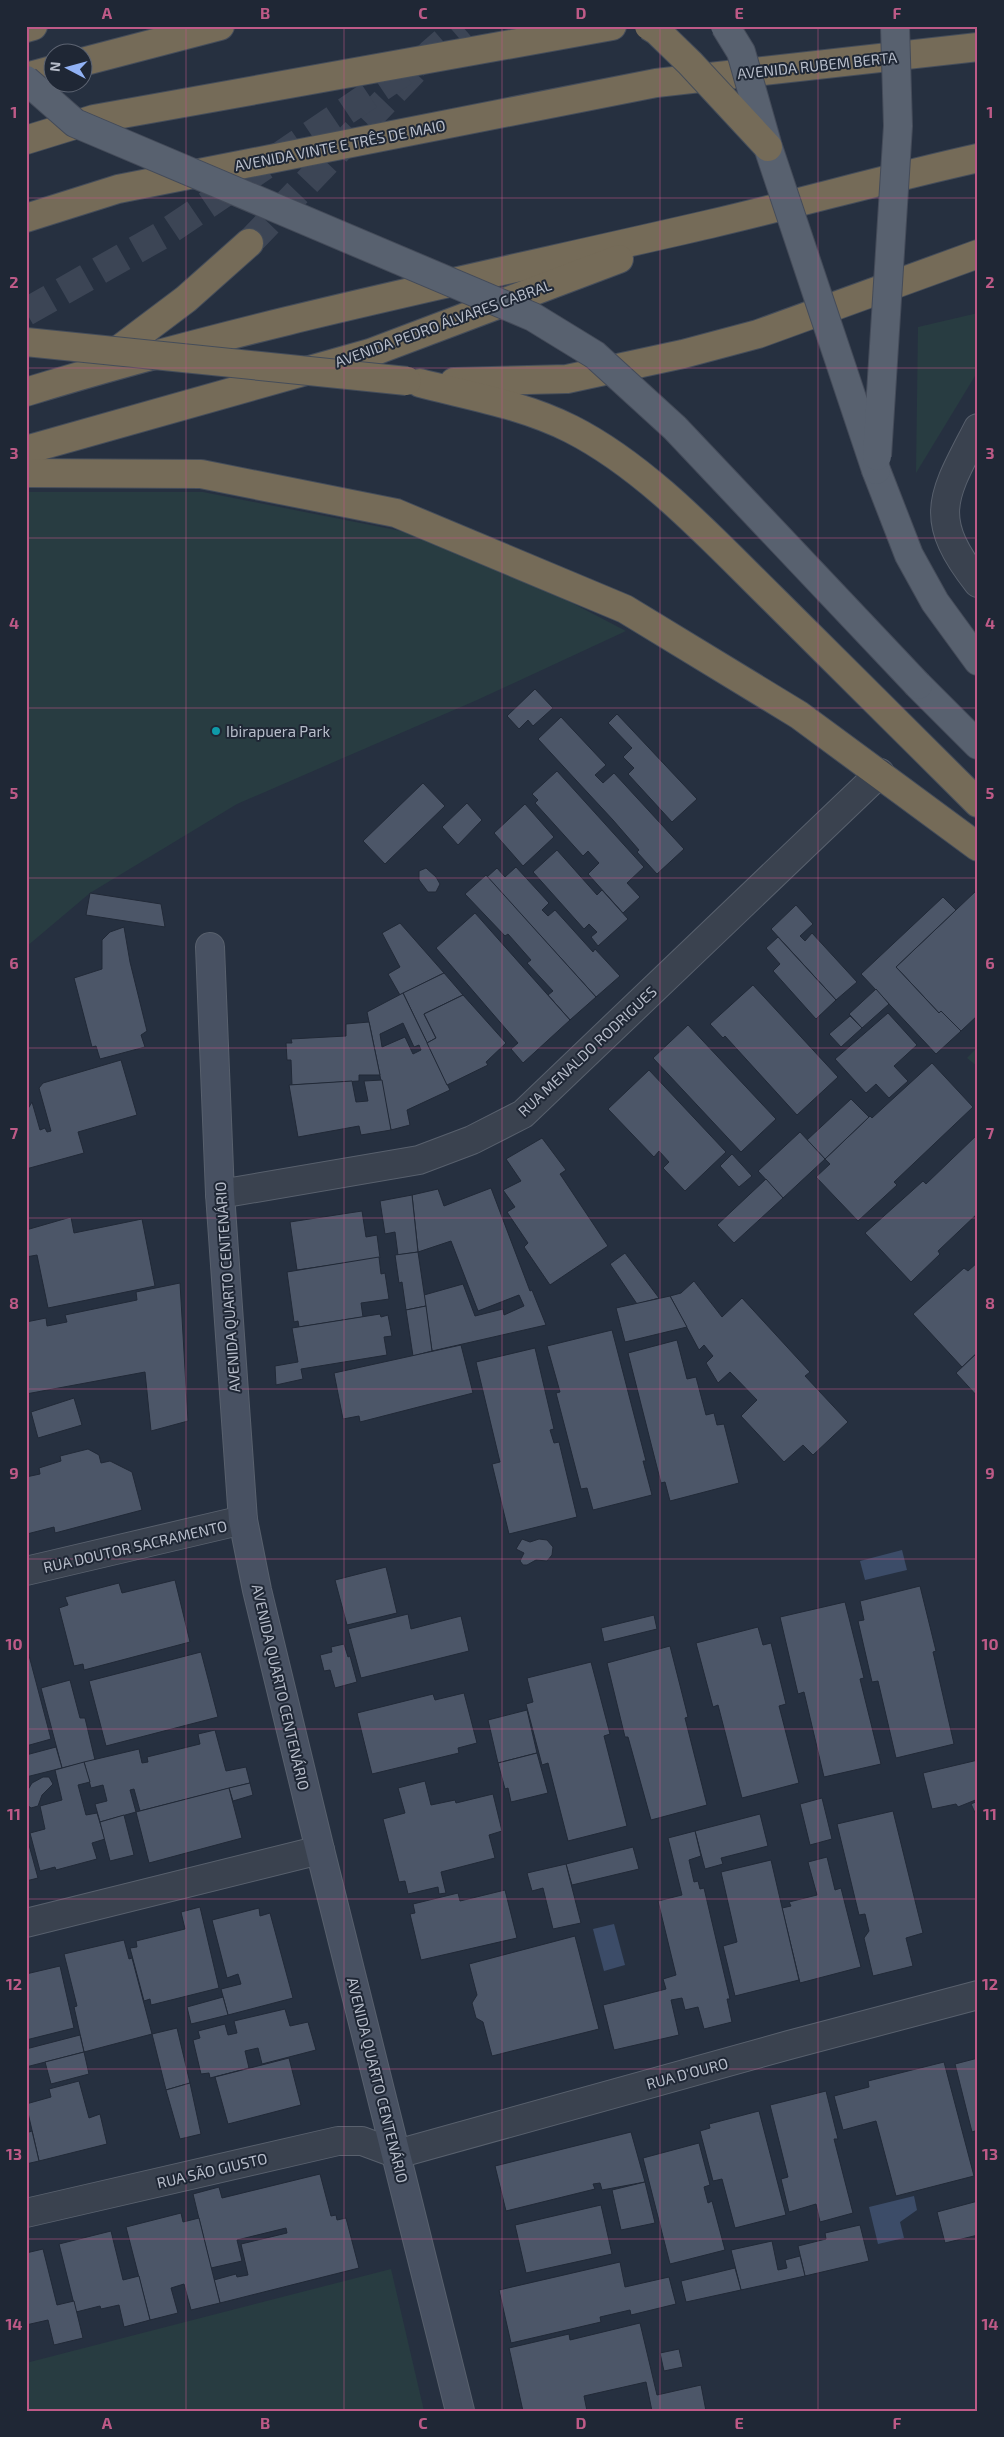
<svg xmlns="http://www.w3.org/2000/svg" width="1004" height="2437" viewBox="0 0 1004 2437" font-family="'Exo 2',sans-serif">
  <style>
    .green { fill: #283c41 }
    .water { fill: #3c4c68 }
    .building { fill: #4c5668; stroke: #212937; fill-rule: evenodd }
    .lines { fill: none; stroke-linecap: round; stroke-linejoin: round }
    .highway-tunnel { stroke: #3c4555; stroke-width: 28; stroke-dasharray: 28 14; stroke-linecap: butt }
    .street-casing { stroke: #58606d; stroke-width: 30 }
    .secondary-casing { stroke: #58606d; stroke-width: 30 }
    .primary-casing { stroke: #444b59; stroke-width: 30 }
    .highway-casing { stroke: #454d5a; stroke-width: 30 }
    .street { stroke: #3a424f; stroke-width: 28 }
    .secondary { stroke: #485162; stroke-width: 28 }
    .primary { stroke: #58616f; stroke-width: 28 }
    .highway { stroke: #756b58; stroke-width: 28 }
    .primary-bridge-casing { stroke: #444b59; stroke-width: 30; stroke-linecap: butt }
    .highway-bridge-casing { stroke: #454d5a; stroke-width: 30; stroke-linecap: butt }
    .primary-bridge { stroke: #58616f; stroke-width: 28 }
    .highway-bridge { stroke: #756b58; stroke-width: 28 }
    .grid { fill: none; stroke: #be5a87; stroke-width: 1; stroke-opacity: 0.55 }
    .culture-dot { fill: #0f9aa8; stroke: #1f2735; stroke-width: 2 }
    .labels { text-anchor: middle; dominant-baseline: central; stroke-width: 4; stroke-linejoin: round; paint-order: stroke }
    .street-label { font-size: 15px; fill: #b7bdca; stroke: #1f2735 }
    .poi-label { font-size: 15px; fill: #b7bdca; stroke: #1f2735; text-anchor: start }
    .neatline { fill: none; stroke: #be5a87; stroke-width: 2 }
    .grid-label { font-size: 16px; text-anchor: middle; font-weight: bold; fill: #be5a87 }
  </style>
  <rect width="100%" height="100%" fill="#263040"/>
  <g class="green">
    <polygon points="978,313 978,371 916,473 918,327"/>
    <polygon points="26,492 203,492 406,532 530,581 626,631 477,700 237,804 90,893 26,947"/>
    <polygon points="978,1047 978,1067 967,1058"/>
    <polygon points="391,2269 424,2411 26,2411 26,2363"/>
  </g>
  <g class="water">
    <polygon points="902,1550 907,1570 865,1580 860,1561"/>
    <polygon points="614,1924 625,1965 604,1971 593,1929"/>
    <polygon points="914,2196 917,2210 900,2222 904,2238 878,2244 869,2207"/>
  </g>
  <g class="building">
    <polygon points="535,689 553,708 533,726 528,720 519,729 507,716"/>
    <polygon points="617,714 697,799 672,822 628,774 634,768 623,757 632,748 608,723"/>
    <polygon points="561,717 606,765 595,775 603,783 614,773 684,849 657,874 637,852 639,850 613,820 538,739"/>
    <polygon points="557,771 644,867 627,883 640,897 623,913 588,874 599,863 588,851 583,856 535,803 538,800 532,794"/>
    <polygon points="423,783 445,806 385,864 363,841"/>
    <polygon points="467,803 482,820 458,845 442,827"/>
    <polygon points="525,804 554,837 523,866 494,833"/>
    <polygon points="557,850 597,895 602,890 628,919 598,946 591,937 597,932 589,924 584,929 533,872"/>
    <polygon points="516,867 549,903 542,910 548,916 555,910 593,952 595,949 620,976 596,997 487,877 497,868 505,877"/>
    <polygon points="426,868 436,877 440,884 436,892 428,892 419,880 419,871"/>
    <polygon points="486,875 596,997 570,1020 548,995 553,991 527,963 531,960 508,934 505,936 465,894"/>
    <polygon points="977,890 978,1015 961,1031 941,1011 939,1013 896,967"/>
    <polygon points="90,893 161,904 165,927 86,915"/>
    <polygon points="943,897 956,910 896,967 939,1013 941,1011 961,1031 936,1054 861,974"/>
    <polygon points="796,905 813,924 800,936 805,941 812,933 857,982 836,1000 771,929"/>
    <polygon points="475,913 570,1020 523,1063 511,1049 518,1043 436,948"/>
    <polygon points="400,923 444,973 400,995 388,974 400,967 382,933"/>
    <polygon points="124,927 130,962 147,1031 141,1035 145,1047 100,1059 96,1046 92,1047 74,978 102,969 102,940 110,932"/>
    <polygon points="778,937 836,1000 816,1019 773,971 780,964 766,948"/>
    <polygon points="444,973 463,995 424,1014 436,1038 427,1043 403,993"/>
    <polygon points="753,985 838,1077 797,1115 725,1036 723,1038 710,1024"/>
    <polygon points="876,989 889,1004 862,1028 849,1014"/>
    <path d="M403 993 450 1090 407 1110 410 1125 391 1130 367 1012ZM403 1023 414 1047 419 1045 421 1050 413 1054 405 1037 382 1047 380 1034Z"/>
    <polygon points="463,995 506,1043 486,1062 488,1065 447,1085 427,1043 436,1038 424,1014"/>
    <polygon points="888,1013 917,1045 894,1066 908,1081 889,1098 876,1084 866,1093 835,1059"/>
    <polygon points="850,1016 862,1028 841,1047 829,1034"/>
    <polygon points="369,1022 380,1075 359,1075 359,1081 292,1085 291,1060 287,1060 286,1043 292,1043 291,1039 346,1036 346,1024"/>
    <polygon points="688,1025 776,1119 741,1152 653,1058"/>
    <polygon points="121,1060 137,1115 78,1132 84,1153 26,1169 26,1112 32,1102 40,1130 45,1128 47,1132 51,1131 39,1088 43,1083"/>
    <polygon points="932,1063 973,1107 894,1182 897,1185 858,1221 816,1177 830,1164 825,1159 870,1116 872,1118"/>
    <polygon points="649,1070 726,1152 685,1191 663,1168 669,1162 659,1151 654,1157 608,1109"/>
    <polygon points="382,1080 391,1130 361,1135 359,1126 298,1137 289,1085 352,1081 356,1102 368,1101 364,1081"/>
    <polygon points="851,1099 869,1117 825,1159 807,1140"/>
    <polygon points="800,1132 825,1159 783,1198 758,1171"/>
    <polygon points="978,1134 978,1213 938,1251 940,1254 911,1282 865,1233 923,1181 926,1184"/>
    <polygon points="542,1138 566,1170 560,1174 608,1246 550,1285 524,1247 528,1243 507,1212 515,1207 503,1190 521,1181 506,1159"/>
    <polygon points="732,1154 752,1176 739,1187 720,1166"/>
    <polygon points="766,1179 783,1198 734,1243 717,1225"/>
    <polygon points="491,1188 530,1291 532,1290 546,1325 432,1351 424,1295 463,1284 475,1316 503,1309 504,1315 524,1306 519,1295 478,1311 451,1241 418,1252 412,1195 438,1189 444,1206"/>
    <polygon points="412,1195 418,1252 398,1255 395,1232 385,1234 380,1201"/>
    <polygon points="362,1211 366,1237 377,1235 380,1258 297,1270 290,1222"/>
    <polygon points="71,1217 74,1233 142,1219 155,1286 48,1308 37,1255 26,1257 26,1230"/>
    <polygon points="418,1252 426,1306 406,1310 402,1282 399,1283 395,1255"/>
    <polygon points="625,1253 659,1298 637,1304 610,1264"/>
    <polygon points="379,1257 381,1274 385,1273 389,1299 361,1303 363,1317 299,1327 298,1321 294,1322 287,1272"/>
    <polygon points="978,1262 978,1352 962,1367 913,1314 964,1268 968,1271"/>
    <polygon points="694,1281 722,1317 742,1298 810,1372 805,1376 848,1422 813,1455 803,1445 784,1462 741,1416 757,1400 730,1372 718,1383 706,1363 713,1356 704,1345 699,1350 670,1296 681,1293"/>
    <polygon points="180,1283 188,1421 151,1431 145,1372 26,1394 26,1322 46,1318 47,1326 67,1322 65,1315 137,1300 136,1292"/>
    <polygon points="670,1296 687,1327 625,1342 616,1308"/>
    <polygon points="426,1306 432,1351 413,1356 406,1310"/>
    <polygon points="380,1314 381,1317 388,1315 392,1336 384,1337 387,1355 301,1369 303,1379 276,1385 275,1366 298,1362 292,1328"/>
    <polygon points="612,1330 646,1461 643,1461 652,1495 593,1510 587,1488 581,1489 556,1393 560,1392 547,1346"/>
    <polygon points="677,1340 687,1379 696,1377 706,1415 714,1413 717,1425 724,1424 739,1483 670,1501 665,1482 661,1483 628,1353"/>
    <polygon points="461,1345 473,1393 360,1422 359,1416 343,1419 334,1373"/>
    <polygon points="535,1348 554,1429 550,1430 554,1443 559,1442 577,1517 509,1534 492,1464 500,1462 476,1362"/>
    <polygon points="978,1352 978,1397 956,1373"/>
    <polygon points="74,1398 82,1425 38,1438 31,1412"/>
    <polygon points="88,1449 99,1455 101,1463 110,1461 132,1472 142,1510 55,1533 54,1527 27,1534 26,1477 40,1474 39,1468 61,1461 60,1456"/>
    <polygon points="522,1539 530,1542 539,1539 547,1540 553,1547 552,1555 547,1561 536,1560 527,1565 523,1565 520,1561 524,1553 516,1549"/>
    <polygon points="386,1567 397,1613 347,1625 335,1580"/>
    <polygon points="175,1580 190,1642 84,1670 83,1664 74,1666 59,1608 68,1605 65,1597 119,1583 122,1593"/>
    <polygon points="920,1586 936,1651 933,1652 954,1744 896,1758 878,1681 872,1682 858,1621 864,1620 860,1601"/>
    <polygon points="845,1602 864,1678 860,1679 881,1764 824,1777 804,1692 798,1694 780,1617"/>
    <polygon points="408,1614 411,1629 461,1616 469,1651 361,1678 348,1629"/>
    <polygon points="654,1615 657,1629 604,1642 601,1628"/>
    <polygon points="758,1627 763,1645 771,1643 786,1704 779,1706 799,1783 742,1798 718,1705 713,1707 696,1643"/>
    <polygon points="26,1644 51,1739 26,1746"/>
    <polygon points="344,1644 348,1657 350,1656 357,1682 335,1688 330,1670 324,1671 320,1655 332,1652 331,1647"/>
    <polygon points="670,1646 688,1717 685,1718 707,1805 651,1820 628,1737 625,1737 607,1663"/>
    <polygon points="201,1652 218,1717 106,1746 89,1681"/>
    <polygon points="591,1662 610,1734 604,1736 627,1826 568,1841 548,1763 542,1765 526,1704 533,1702 527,1678"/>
    <polygon points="70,1680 80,1718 85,1718 95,1760 62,1768 41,1688"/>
    <polygon points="464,1693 477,1743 458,1748 459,1753 372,1774 357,1713 433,1694 435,1700"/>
    <polygon points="527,1710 537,1753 498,1763 488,1720"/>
    <polygon points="215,1730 226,1771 246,1767 250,1783 140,1811 134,1789 130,1790 136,1812 100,1822 95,1804 107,1801 103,1785 91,1788 84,1762 139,1749 142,1763 148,1762 147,1757 200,1744 198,1734"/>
    <polygon points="56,1747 62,1768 26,1777 26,1755"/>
    <polygon points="537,1753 548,1793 511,1802 508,1788 505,1789 498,1763"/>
    <polygon points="978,1760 978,1799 958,1807 956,1804 932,1809 923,1773"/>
    <polygon points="84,1762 90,1782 78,1785 86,1815 97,1813 105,1839 92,1843 97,1859 56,1870 55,1867 40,1871 30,1833 45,1829 40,1806 62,1800 55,1770"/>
    <polygon points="43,1777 49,1777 53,1784 42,1795 38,1806 31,1808 26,1804 26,1793 32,1783"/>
    <polygon points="425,1781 431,1805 455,1800 456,1803 493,1794 502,1831 489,1835 495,1858 441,1872 446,1893 439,1894 438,1887 408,1894 405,1881 399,1882 383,1819 405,1813 398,1788"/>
    <polygon points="250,1783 253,1795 233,1801 229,1788"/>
    <polygon points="229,1788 242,1838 149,1863 136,1812"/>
    <polygon points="822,1798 832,1839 810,1845 800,1804"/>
    <polygon points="978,1801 978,1819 971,1804"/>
    <polygon points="893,1811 923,1933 906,1938 913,1966 873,1976 864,1938 869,1931 865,1914 859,1915 837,1824"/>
    <polygon points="760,1814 768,1846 721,1858 723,1864 705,1869 695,1831"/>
    <polygon points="124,1815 134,1855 110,1861 100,1822"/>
    <polygon points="695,1831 701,1856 689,1860 694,1882 698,1881 700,1889 704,1888 730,1999 727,1999 732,2022 704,2029 698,2007 685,2010 682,1998 671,2000 679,2035 614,2050 603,2005 666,1989 663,1979 676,1975 658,1901 682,1895 668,1838"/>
    <polygon points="26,1834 38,1878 26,1881"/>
    <polygon points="633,1847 639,1869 572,1885 566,1864"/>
    <polygon points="827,1857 835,1890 841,1888 861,1967 800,1983 782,1908 791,1906 789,1902 817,1895 808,1862"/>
    <polygon points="771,1860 799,1980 735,1996 723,1946 737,1942 721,1872"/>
    <polygon points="566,1864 581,1923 553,1929 543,1888 532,1891 527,1873"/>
    <polygon points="505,1890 517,1938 421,1960 410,1914 415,1913 413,1904 458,1893 460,1901"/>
    <polygon points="200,1907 219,1988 151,2005 150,1999 144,2001 130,1948 137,1947 136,1941 185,1929 181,1912"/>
    <polygon points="259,1908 260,1916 270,1913 293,1998 228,2015 221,1989 241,1984 238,1974 227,1978 212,1920"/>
    <polygon points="575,1936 599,2029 492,2056 483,2022 476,2018 472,2003 477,1995 469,1964"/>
    <polygon points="124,1940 129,1959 132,1958 152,2034 84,2052 74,2007 77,2006 64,1954"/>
    <polygon points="60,1966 74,2028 26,2040 26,1974"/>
    <polygon points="223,1997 228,2015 191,2024 187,2007"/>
    <polygon points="285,2009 290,2026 308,2022 316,2050 262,2064 258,2048 245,2051 249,2068 210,2078 209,2073 201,2074 193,2040 200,2038 198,2031 225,2024 228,2035 237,2033 234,2021"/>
    <polygon points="177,2028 190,2083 166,2090 152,2034"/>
    <polygon points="80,2035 84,2052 26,2067 26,2049"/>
    <polygon points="84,2052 89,2074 51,2084 45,2062"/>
    <polygon points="289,2058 301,2105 228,2124 215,2077"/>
    <polygon points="978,2058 978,2130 972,2132 955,2064"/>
    <polygon points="944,2062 974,2176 896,2196 876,2121 843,2130 834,2096 869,2087 868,2081"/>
    <polygon points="79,2081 89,2118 100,2114 107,2144 39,2161 26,2104 51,2097 49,2089"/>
    <polygon points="190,2083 201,2134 180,2139 166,2090"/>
    <polygon points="826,2091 838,2139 834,2139 853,2213 820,2222 816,2204 789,2212 781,2179 788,2177 770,2105"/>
    <polygon points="759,2111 786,2215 735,2228 722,2179 713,2181 700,2131 710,2128 709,2124"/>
    <polygon points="32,2131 39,2161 26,2164 26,2133"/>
    <polygon points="631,2132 645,2182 602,2190 600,2183 593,2184 595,2189 506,2211 495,2166"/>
    <polygon points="699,2143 710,2185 704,2187 708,2203 712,2201 725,2250 670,2264 643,2158"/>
    <polygon points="320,2174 331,2216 336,2215 337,2220 346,2218 359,2268 220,2303 214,2280 236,2274 237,2277 248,2275 241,2244 287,2233 286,2228 237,2240 242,2261 211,2268 193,2194 219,2187 222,2198"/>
    <polygon points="645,2182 655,2223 621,2230 612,2190"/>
    <polygon points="978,2201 978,2235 945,2243 937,2212"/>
    <polygon points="601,2205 612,2254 526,2273 515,2225"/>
    <polygon points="181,2213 183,2222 199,2218 220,2303 191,2310 184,2284 171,2288 178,2313 150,2320 126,2227"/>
    <polygon points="860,2225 869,2261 805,2276 798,2246 826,2239 825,2233"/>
    <polygon points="111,2231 123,2280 139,2276 150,2320 124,2327 119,2305 101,2309 100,2306 76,2312 59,2244"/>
    <polygon points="772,2241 778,2270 787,2268 785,2260 800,2256 805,2276 741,2290 731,2250"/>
    <polygon points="43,2249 57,2305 74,2301 83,2338 54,2345 48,2320 26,2325 26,2253"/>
    <polygon points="620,2262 625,2287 669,2277 676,2304 631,2315 630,2310 600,2317 601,2322 511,2343 499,2290"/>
    <polygon points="735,2268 741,2290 686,2302 681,2281"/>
    <polygon points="640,2323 657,2395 701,2385 706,2411 652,2411 646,2382 584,2396 587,2411 523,2411 509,2348 569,2334 570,2340"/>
    <polygon points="679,2349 683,2367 664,2371 660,2353"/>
  </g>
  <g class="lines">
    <g class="highway-tunnel">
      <polyline points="249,243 432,52 462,26"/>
      <polyline points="26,312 164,234 423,59"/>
    </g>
    <defs>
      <g id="street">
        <path d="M978 428C943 496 926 517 978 583"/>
        <polyline points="220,1194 419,1160 472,1140 523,1114 880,773"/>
        <polyline points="26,1571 243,1520"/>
        <polyline points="26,1923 320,1850"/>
        <polyline points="26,2213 338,2141 362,2141 397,2154 789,2045 978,1995"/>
      </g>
      <polyline id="secondary" points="210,947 220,1194 243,1520 257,1590 320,1850 460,2411"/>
      <g id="primary">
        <polyline points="876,470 909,555 935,602 978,661"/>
        <polyline points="918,685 978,745"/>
      </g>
      <g id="highway">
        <polyline points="26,28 33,26"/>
        <polyline points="82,62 220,26"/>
        <polyline points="26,77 52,70"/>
        <polyline points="26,140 94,119 612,26"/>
        <polyline points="26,218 118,189 656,83 978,47"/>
        <polyline points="101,363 186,299 249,243"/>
        <polyline points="454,382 567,379 683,354 758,334 978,254"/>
        <path d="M420 383C470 396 524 405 571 429 646 467 712 539 772 598 841 666 909 735 978 803"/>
        <path d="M26 392C251 323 481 277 710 224 800 203 888 178 978 158"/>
        <polyline points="26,450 370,353 619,259"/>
        <polyline points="26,473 201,474 396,513 625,609 799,715 978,847"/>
      </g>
    </defs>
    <use href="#street" class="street-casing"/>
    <use href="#secondary" class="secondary-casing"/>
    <use href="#primary" class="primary-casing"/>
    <use href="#highway" class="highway-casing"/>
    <use href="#street" class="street"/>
    <use href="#secondary" class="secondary"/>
    <use href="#primary" class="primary"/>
    <use href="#highway" class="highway"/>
    <defs>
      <g id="primary-bridge">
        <polyline points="725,26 741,52 768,147 876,470"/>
        <polyline points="26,80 75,123 533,317 595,355 675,428 918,685"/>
        <polyline points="877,456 898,126 895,26"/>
      </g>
      <g id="highway-bridge">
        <polyline points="649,26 657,31 690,63 768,147"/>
        <polyline points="26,342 407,381"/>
      </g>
    </defs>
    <use href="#primary-bridge" class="primary-bridge-casing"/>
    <use href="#highway-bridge" class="highway-bridge-casing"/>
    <use href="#primary-bridge" class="primary-bridge"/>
    <use href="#highway-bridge" class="highway-bridge"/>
  </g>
  <path class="grid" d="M186 26V2411M344 26V2411M502 26V2411M660 26V2411M818 26V2411M26 198H978M26 368H978M26 538H978M26 708H978M26 878H978M26 1048H978M26 1218H978M26 1389H978M26 1559H978M26 1729H978M26 1899H978M26 2069H978M26 2239H978"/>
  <circle class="culture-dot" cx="216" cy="731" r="5"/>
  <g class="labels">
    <g class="street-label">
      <text transform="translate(817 65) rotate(-6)">AVENIDA RUBEM BERTA</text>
      <text transform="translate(340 145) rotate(-11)">AVENIDA VINTE E TRÊS DE MAIO</text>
      <text transform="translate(443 323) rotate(-20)">AVENIDA PEDRO ÁLVARES CABRAL</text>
      <text transform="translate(587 1051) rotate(-43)">RUA MENALDO RODRIGUES</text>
      <text transform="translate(227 1287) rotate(-94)">AVENIDA QUARTO CENTENÁRIO</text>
      <text transform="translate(135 1546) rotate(-13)">RUA DOUTOR SACRAMENTO</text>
      <text transform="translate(281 1687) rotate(77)">AVENIDA QUARTO CENTENÁRIO</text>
      <text transform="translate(687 2073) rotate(-15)">RUA D'OURO</text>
      <text transform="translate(378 2080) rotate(76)">AVENIDA QUARTO CENTENÁRIO</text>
      <text transform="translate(212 2170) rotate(-13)">RUA SÃO GIUSTO</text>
    </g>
    <g class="poi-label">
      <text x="226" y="731">Ibirapuera Park</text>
    </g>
  </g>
  <rect width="1004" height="2437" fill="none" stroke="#1f2735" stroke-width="55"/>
  <g transform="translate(68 68) rotate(276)"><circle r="24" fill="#1f2735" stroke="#5c6371"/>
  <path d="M0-4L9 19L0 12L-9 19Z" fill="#91b2f5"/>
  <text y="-8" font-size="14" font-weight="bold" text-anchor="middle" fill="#b7bdca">N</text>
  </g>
  <rect x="28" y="28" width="948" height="2382" class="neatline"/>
  <g class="grid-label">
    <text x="107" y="19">A</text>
    <text x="265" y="19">B</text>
    <text x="423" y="19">C</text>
    <text x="581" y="19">D</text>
    <text x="739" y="19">E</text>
    <text x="897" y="19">F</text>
    <text x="14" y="118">1</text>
    <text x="990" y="118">1</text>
    <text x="14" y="288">2</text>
    <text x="990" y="288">2</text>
    <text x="14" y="459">3</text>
    <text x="990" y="459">3</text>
    <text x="14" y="629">4</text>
    <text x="990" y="629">4</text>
    <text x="14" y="799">5</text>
    <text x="990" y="799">5</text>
    <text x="14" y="969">6</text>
    <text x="990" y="969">6</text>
    <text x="14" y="1139">7</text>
    <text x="990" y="1139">7</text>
    <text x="14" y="1309">8</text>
    <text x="990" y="1309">8</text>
    <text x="14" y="1479">9</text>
    <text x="990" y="1479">9</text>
    <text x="14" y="1650">10</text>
    <text x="990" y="1650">10</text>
    <text x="14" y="1820">11</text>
    <text x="990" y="1820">11</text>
    <text x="14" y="1990">12</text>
    <text x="990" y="1990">12</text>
    <text x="14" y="2160">13</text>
    <text x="990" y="2160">13</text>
    <text x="14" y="2330">14</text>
    <text x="990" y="2330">14</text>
    <text x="107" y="2429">A</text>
    <text x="265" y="2429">B</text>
    <text x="423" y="2429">C</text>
    <text x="581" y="2429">D</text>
    <text x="739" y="2429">E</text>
    <text x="897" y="2429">F</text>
  </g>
</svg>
